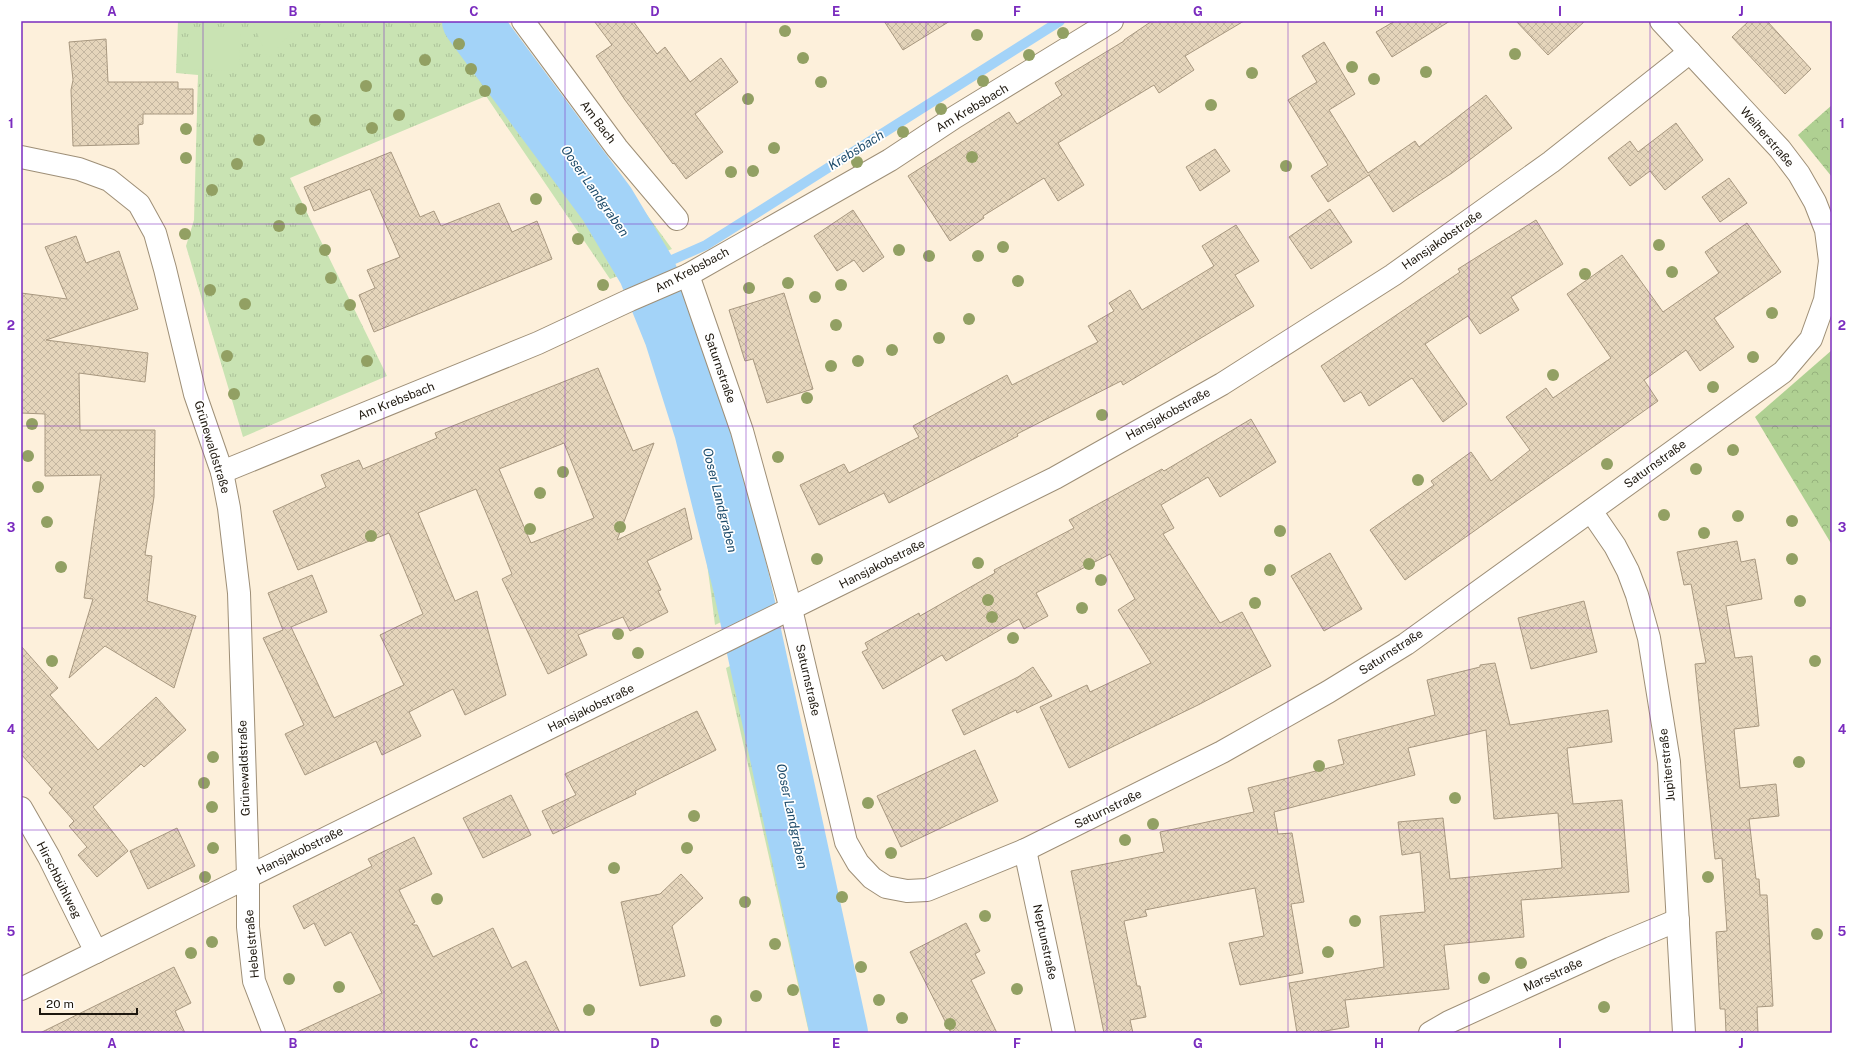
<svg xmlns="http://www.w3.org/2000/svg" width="1853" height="1054" viewBox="0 0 1853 1054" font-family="'Public Sans',sans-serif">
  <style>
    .grass { fill: url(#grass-tufts) }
    .forest { fill: url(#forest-crowns) }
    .garden { fill: #c9e3b3 }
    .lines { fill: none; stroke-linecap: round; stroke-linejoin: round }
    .stream { stroke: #a3d3f8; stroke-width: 10 }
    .river { stroke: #a3d3f8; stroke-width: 58 }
    .building { fill: url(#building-cross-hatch); stroke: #a89880; fill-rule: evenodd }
    .minor-casing { stroke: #9e8f77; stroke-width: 24 }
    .minor { stroke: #fff; stroke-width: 22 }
    .tree { fill: #92a063 }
    .grid { fill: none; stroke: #7b2cbf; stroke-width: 1; stroke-opacity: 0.55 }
    .labels { text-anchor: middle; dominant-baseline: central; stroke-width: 3.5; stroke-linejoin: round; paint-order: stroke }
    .street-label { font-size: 12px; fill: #1d170e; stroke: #fff }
    .water-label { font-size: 13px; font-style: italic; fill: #1e4c6b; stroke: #fff }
    .neatline { fill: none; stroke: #7b2cbf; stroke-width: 1.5 }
    .grid-label { font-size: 13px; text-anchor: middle; font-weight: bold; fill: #7b2cbf }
  </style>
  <defs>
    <pattern id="grass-tufts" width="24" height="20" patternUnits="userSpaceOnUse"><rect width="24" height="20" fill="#c9e3b3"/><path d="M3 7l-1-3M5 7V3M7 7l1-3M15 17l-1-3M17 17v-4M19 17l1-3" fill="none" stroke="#acc299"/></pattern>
    <pattern id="forest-crowns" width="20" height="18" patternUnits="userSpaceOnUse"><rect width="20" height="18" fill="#afd092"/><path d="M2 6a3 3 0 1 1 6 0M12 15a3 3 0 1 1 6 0" fill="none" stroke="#96b27d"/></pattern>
    <pattern id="building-cross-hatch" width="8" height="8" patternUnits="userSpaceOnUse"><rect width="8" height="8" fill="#e5d5bb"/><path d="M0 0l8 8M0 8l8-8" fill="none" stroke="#c4b6a0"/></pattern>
  </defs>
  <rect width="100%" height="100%" fill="#fdf0db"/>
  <g class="grass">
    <polygon points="178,21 460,21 560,157 635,270 610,279 486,96 290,178 387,376 243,437 186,246 194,220 198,75 176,73"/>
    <polygon points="487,21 505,21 672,249 659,254 645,246 607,185 558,113"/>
    <path d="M677 301 774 596 715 625C709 574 702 525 691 475 678 422 656 371 637 321Z"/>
    <polygon points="778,642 864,1033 809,1033 726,668"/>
  </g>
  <g class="forest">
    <polygon points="1832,105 1832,177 1798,135"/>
    <polygon points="1832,350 1832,545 1755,417"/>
  </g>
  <g class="garden">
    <polygon points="252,21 301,21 268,59"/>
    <polygon points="196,27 235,29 241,33 239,65 233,71 194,69 188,62 189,32"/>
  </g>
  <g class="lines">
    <polyline class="stream" points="647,271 706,245 1060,21"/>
    <polyline class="river" points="471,21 607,204 647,271 673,335 703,430 742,586 839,1033"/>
  </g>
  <g class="building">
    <polygon points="594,21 633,21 657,54 665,47 690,82 721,58 738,82 695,114 723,152 686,179 674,163 673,164 625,100 596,56 612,45"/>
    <polygon points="884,21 950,21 903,50"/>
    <polygon points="1152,21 1244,21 1185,56 1194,70 1159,93 1154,85 1058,143 1084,185 1058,201 1044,178 983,216 984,218 950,241 908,176 1009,112 1017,124 1062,95 1055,83 1124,41 1124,40"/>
    <polygon points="1395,21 1450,21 1392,57 1376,32"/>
    <polygon points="1516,21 1585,21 1548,55"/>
    <polygon points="1749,21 1767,21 1811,69 1785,94 1732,37"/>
    <polygon points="106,39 108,82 178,82 178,89 193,89 193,114 143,114 143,124 138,125 139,144 73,146 71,90 73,80 69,42"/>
    <polygon points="1324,42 1355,94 1329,110 1368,173 1415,141 1419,147 1486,95 1512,128 1452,173 1393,212 1369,175 1328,202 1311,176 1328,165 1288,100 1317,82 1302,56"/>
    <polygon points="1676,123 1703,160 1665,190 1650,171 1630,186 1608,158 1630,141 1638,152"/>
    <polygon points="1215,149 1230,171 1200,191 1186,167"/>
    <polygon points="391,152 420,217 434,211 441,226 499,203 512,232 537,221 552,259 374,332 359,295 375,288 367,270 400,257 370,189 314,211 304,187"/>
    <polygon points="1729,178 1747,203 1720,222 1702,197"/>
    <polygon points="1330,209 1352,242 1311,269 1289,237"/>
    <polygon points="853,210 884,257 863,272 854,260 837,271 814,236"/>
    <polygon points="1536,220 1563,264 1511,297 1519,310 1480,334 1468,316 1425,344 1467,404 1443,422 1412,378 1369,406 1361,392 1344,402 1321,366 1460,272 1458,269"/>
    <polygon points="1747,223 1781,272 1714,318 1734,347 1700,371 1686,350 1644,380 1658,401 1405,580 1370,530 1434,485 1431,481 1471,452 1491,481 1530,450 1506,417 1546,388 1553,398 1611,358 1567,294 1622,255 1663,312 1719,273 1705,252"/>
    <polygon points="1236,225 1259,261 1235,275 1254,306 1123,385 1121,381 1017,434 1018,436 889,503 884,493 819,525 800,485 844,464 849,473 919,437 913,426 1007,375 1012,385 1098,342 1088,326 1114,311 1109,303 1130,290 1142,310 1214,266 1202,246"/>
    <polygon points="76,236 86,263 119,251 138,309 46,340 148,353 145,382 79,373 80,430 155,430 154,497 145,555 152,556 147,601 196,616 174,688 105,646 69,678 93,599 84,598 101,475 45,476 45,414 21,413 21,293 67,299 45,247"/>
    <polygon points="784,293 813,389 767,403 753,359 745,361 729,310"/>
    <path d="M598 368 633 451 654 443 617 540 685 508 692 539 647 561 661 590 658 591 668 612 630 631 623 617 578 635 587 655 548 674 502 579 512 574 476 489 418 513 455 601 477 591 506 695 465 715 453 689 409 712 421 736 382 755 376 741 305 775 285 734 304 725 263 638 283 630 268 593 312 575 327 612 291 627 334 718 404 685 380 635 423 614 389 533 298 570 273 511 326 487 321 475 359 460 363 469 437 438 435 433ZM564 443 594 518 531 543 499 469Z"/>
    <polygon points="1251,419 1276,462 1220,497 1208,477 1161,505 1174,528 1163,534 1220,623 1242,612 1271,666 1200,704 1069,768 1040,707 1087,685 1090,692 1151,663 1118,610 1135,599 1110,554 1036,593 1048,616 1024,629 1019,619 946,661 942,655 883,689 862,652 868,649 865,643 919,613 920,616 995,573 994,570 1074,528 1069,520 1162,469 1164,471"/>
    <polygon points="1737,541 1741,562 1755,559 1762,599 1726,606 1735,658 1752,656 1759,726 1734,729 1740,788 1776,784 1779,816 1749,819 1756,879 1759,879 1760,895 1767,895 1773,1006 1757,1007 1758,1033 1726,1033 1725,1009 1720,1009 1716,932 1727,931 1722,858 1715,859 1695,664 1706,663 1691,584 1684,585 1677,552"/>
    <polygon points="1330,553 1362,609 1324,631 1291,576"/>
    <polygon points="1584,601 1597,652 1531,669 1518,618"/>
    <polygon points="21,646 58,688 50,695 98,750 156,697 186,730 144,767 141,764 93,807 128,851 97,877 78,855 87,847 69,826 74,821 49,793 52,789 21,754"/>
    <polygon points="1495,663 1510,725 1608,710 1612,742 1567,748 1573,804 1622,800 1629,892 1521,900 1524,937 1444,945 1449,989 1345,1000 1349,1027 1313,1033 1297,1033 1289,983 1384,967 1380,916 1425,912 1420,852 1402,855 1398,822 1443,818 1450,879 1562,868 1558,813 1494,819 1486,730 1408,748 1415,775 1274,812 1278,834 1292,833 1304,902 1291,904 1303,973 1240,985 1229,943 1264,936 1255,888 1145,910 1147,916 1124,921 1137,986 1140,986 1146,1017 1130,1020 1133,1033 1104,1033 1071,871 1164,852 1160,832 1254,812 1248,788 1344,764 1338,740 1435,715 1427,680 1480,667 1480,665"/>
    <polygon points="1033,667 1052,696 1017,713 1016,710 964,735 952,710 1018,677"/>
    <polygon points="697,711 716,750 635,791 636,794 553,834 542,811 576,795 565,774"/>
    <polygon points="975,750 998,801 901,847 877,796"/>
    <polygon points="511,795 531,835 483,858 463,818"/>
    <polygon points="177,828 195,866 148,889 130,851"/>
    <polygon points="414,837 432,874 399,890 415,922 412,924 413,925 417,925 433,957 493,928 512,968 526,961 560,1033 295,1033 382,993 351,932 325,946 314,923 304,929 293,906 372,866 368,859"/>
    <polygon points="681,874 703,898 672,926 685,976 640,986 621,902 660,894"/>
    <polygon points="966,923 980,951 975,954 985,973 971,980 997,1033 951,1033 910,952"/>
    <polygon points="174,967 191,1003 175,1011 185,1033 40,1033"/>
  </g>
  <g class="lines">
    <defs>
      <g id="minor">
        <polyline points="523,21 617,148 677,219"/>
        <polyline points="21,157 79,169 109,180 139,204 155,233 165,269 195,394 222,472 229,508 239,593 248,876 248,927 254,981 274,1033"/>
        <polyline points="688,275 742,431 791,609 846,842 858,863 872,878 886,887 907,891 927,890 1025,850 1222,752 1328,692 1406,644 1783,372 1811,339 1825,300 1830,261 1826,230 1815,202 1799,174 1780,149 1661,21"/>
        <polyline points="222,472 538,343 630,300 688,275 890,160 955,117 1112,21"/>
        <polyline points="1591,511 1615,546 1628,571 1637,595 1649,638 1669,762 1684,1033"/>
        <polyline points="21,808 49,857 96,952"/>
        <polyline points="1025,850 1064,1033"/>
        <polyline points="21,989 1055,478 1222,384 1393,275 1551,162 1690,52"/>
        <polyline points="1430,1033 1449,1022 1611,948 1678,920"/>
      </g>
    </defs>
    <use href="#minor" class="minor-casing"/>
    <use href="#minor" class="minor"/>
  </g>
  <g class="tree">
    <circle cx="785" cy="31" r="6"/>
    <circle cx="1063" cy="33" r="6"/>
    <circle cx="977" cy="35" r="6"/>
    <circle cx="459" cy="44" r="6"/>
    <circle cx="1515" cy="54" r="6"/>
    <circle cx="1029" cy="55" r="6"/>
    <circle cx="803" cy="58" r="6"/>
    <circle cx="425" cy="60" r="6"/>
    <circle cx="1352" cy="67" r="6"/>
    <circle cx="471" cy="69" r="6"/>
    <circle cx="1426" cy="72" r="6"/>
    <circle cx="1252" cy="73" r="6"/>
    <circle cx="1374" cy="79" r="6"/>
    <circle cx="983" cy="81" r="6"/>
    <circle cx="821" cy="82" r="6"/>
    <circle cx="366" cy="86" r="6"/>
    <circle cx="485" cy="91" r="6"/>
    <circle cx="748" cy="99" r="6"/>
    <circle cx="1211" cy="105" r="6"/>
    <circle cx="941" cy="109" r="6"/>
    <circle cx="399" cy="115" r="6"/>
    <circle cx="315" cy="120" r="6"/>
    <circle cx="372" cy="128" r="6"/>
    <circle cx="186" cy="129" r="6"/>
    <circle cx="903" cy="132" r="6"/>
    <circle cx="259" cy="140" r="6"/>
    <circle cx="774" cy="148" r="6"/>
    <circle cx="972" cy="157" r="6"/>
    <circle cx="186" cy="158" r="6"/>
    <circle cx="857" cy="162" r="6"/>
    <circle cx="237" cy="164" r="6"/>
    <circle cx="1286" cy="166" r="6"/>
    <circle cx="753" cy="171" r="6"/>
    <circle cx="731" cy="172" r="6"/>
    <circle cx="212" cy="190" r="6"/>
    <circle cx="536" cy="199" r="6"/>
    <circle cx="301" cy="209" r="6"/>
    <circle cx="279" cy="226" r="6"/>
    <circle cx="185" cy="234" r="6"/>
    <circle cx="578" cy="239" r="6"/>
    <circle cx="1659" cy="245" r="6"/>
    <circle cx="1003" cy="247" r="6"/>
    <circle cx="325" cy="250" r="6"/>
    <circle cx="899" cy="250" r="6"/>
    <circle cx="929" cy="256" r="6"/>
    <circle cx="978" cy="256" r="6"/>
    <circle cx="1672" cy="272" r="6"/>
    <circle cx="1585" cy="274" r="6"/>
    <circle cx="331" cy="278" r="6"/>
    <circle cx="1018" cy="281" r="6"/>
    <circle cx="788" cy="283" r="6"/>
    <circle cx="603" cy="285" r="6"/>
    <circle cx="841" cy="285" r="6"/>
    <circle cx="749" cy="288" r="6"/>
    <circle cx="210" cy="290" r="6"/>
    <circle cx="815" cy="297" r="6"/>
    <circle cx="245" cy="304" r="6"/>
    <circle cx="350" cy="305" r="6"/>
    <circle cx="1772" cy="313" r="6"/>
    <circle cx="969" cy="319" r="6"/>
    <circle cx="836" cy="325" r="6"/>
    <circle cx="939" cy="338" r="6"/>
    <circle cx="892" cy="350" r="6"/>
    <circle cx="227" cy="356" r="6"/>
    <circle cx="1753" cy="357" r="6"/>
    <circle cx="367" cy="361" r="6"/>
    <circle cx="858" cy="361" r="6"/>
    <circle cx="831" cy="366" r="6"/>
    <circle cx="1553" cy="375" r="6"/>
    <circle cx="1713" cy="387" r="6"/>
    <circle cx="234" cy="394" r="6"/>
    <circle cx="807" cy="398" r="6"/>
    <circle cx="1102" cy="415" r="6"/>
    <circle cx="32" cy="424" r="6"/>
    <circle cx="1733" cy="450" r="6"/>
    <circle cx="28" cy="456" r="6"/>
    <circle cx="778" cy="457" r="6"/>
    <circle cx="1607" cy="464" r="6"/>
    <circle cx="1696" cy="469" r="6"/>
    <circle cx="563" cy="472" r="6"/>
    <circle cx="1418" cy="480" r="6"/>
    <circle cx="38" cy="487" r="6"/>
    <circle cx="540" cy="493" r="6"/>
    <circle cx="1664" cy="515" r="6"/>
    <circle cx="1738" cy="516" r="6"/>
    <circle cx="1792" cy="521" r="6"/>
    <circle cx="47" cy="522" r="6"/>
    <circle cx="620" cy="527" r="6"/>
    <circle cx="530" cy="529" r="6"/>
    <circle cx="1280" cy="531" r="6"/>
    <circle cx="1704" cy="533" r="6"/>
    <circle cx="371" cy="536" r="6"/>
    <circle cx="817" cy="559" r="6"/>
    <circle cx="1792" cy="559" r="6"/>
    <circle cx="978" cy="563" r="6"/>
    <circle cx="1089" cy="564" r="6"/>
    <circle cx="61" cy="567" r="6"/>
    <circle cx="1270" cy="570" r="6"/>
    <circle cx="1101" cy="580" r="6"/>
    <circle cx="988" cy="600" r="6"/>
    <circle cx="1800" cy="601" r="6"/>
    <circle cx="1255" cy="603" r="6"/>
    <circle cx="1082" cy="608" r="6"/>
    <circle cx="992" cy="617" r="6"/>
    <circle cx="618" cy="634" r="6"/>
    <circle cx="1013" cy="638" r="6"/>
    <circle cx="638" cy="653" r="6"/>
    <circle cx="52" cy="661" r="6"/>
    <circle cx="1815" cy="661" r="6"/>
    <circle cx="213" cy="757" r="6"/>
    <circle cx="1799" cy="762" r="6"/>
    <circle cx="1319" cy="766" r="6"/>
    <circle cx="204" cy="783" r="6"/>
    <circle cx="1455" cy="798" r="6"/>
    <circle cx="868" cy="803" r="6"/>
    <circle cx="212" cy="807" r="6"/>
    <circle cx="694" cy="816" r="6"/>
    <circle cx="1153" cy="824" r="6"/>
    <circle cx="1125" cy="840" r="6"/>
    <circle cx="213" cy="848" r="6"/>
    <circle cx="687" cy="848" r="6"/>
    <circle cx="891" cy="853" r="6"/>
    <circle cx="614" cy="868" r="6"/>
    <circle cx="205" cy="877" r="6"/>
    <circle cx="1708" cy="877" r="6"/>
    <circle cx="842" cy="897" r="6"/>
    <circle cx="437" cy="899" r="6"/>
    <circle cx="745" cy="902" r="6"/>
    <circle cx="985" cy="916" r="6"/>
    <circle cx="1355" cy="921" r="6"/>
    <circle cx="1817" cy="934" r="6"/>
    <circle cx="212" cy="942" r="6"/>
    <circle cx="775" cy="944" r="6"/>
    <circle cx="1328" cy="952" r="6"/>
    <circle cx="191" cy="953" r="6"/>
    <circle cx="1521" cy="963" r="6"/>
    <circle cx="861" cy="967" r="6"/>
    <circle cx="1484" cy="978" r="6"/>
    <circle cx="289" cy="979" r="6"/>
    <circle cx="339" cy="987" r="6"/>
    <circle cx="1017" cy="989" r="6"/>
    <circle cx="793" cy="990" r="6"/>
    <circle cx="756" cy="996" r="6"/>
    <circle cx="879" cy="1000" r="6"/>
    <circle cx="1604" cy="1007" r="6"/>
    <circle cx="589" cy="1010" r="6"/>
    <circle cx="902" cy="1018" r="6"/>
    <circle cx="716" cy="1021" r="6"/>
    <circle cx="950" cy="1024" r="6"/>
  </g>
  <path class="grid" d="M203 21V1033M384 21V1033M565 21V1033M746 21V1033M926 21V1033M1107 21V1033M1288 21V1033M1469 21V1033M1650 21V1033M21 224H1832M21 426H1832M21 628H1832M21 830H1832"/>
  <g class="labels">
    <g class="street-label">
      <text transform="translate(972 108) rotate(-31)">Am Krebsbach</text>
      <text transform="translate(598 122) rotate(53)">Am Bach</text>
      <text transform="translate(1767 137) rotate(49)">Weiherstraße</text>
      <text transform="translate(1442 240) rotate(-35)">Hansjakobstraße</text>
      <text transform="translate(692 270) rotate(-28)">Am Krebsbach</text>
      <text transform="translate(720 368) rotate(71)">Saturnstraße</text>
      <text transform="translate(396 401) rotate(-22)">Am Krebsbach</text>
      <text transform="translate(1168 414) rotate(-29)">Hansjakobstraße</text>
      <text transform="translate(212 447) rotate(73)">Grünewaldstraße</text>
      <text transform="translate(1655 464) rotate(-36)">Saturnstraße</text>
      <text transform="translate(882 564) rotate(-27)">Hansjakobstraße</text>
      <text transform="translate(1391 652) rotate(-33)">Saturnstraße</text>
      <text transform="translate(808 680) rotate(77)">Saturnstraße</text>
      <text transform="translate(591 708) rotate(-26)">Hansjakobstraße</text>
      <text transform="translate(1667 765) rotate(-96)">Jupiterstraße</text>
      <text transform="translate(244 768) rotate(-92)">Grünewaldstraße</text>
      <text transform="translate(1108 809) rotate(-26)">Saturnstraße</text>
      <text transform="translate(300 851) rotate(-26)">Hansjakobstraße</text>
      <text transform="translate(59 880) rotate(63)">Hirschbühlweg</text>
      <text transform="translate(1045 942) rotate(78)">Neptunstraße</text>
      <text transform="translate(252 944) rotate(-95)">Hebelstraße</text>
      <text transform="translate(1553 975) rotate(-25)">Marsstraße</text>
    </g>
    <g class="water-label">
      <text transform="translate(856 150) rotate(-32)">Krebsbach</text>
      <text transform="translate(595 191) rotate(55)">Ooser Landgraben</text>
      <text transform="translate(720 500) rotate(76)">Ooser Landgraben</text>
      <text transform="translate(792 816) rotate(78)">Ooser Landgraben</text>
    </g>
  </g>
  <rect width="1853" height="1054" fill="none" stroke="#ffffff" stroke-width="44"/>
  <path d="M40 1008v6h97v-6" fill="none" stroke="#1d170e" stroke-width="2"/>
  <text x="46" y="1008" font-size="12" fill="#1d170e" stroke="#ffffff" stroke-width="3" paint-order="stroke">20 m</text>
  <rect x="22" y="22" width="1809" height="1010" class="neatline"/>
  <g class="grid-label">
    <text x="112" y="16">A</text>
    <text x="293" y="16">B</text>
    <text x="474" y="16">C</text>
    <text x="655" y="16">D</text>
    <text x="836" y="16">E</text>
    <text x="1017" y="16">F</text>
    <text x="1198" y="16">G</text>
    <text x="1379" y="16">H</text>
    <text x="1560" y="16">I</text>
    <text x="1741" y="16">J</text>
    <text x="11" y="128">1</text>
    <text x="1842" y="128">1</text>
    <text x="11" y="330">2</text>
    <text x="1842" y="330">2</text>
    <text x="11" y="532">3</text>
    <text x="1842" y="532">3</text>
    <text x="11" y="734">4</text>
    <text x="1842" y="734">4</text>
    <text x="11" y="936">5</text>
    <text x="1842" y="936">5</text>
    <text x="112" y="1048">A</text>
    <text x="293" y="1048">B</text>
    <text x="474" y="1048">C</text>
    <text x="655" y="1048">D</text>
    <text x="836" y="1048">E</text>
    <text x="1017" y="1048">F</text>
    <text x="1198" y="1048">G</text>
    <text x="1379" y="1048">H</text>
    <text x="1560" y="1048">I</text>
    <text x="1741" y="1048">J</text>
  </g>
</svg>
